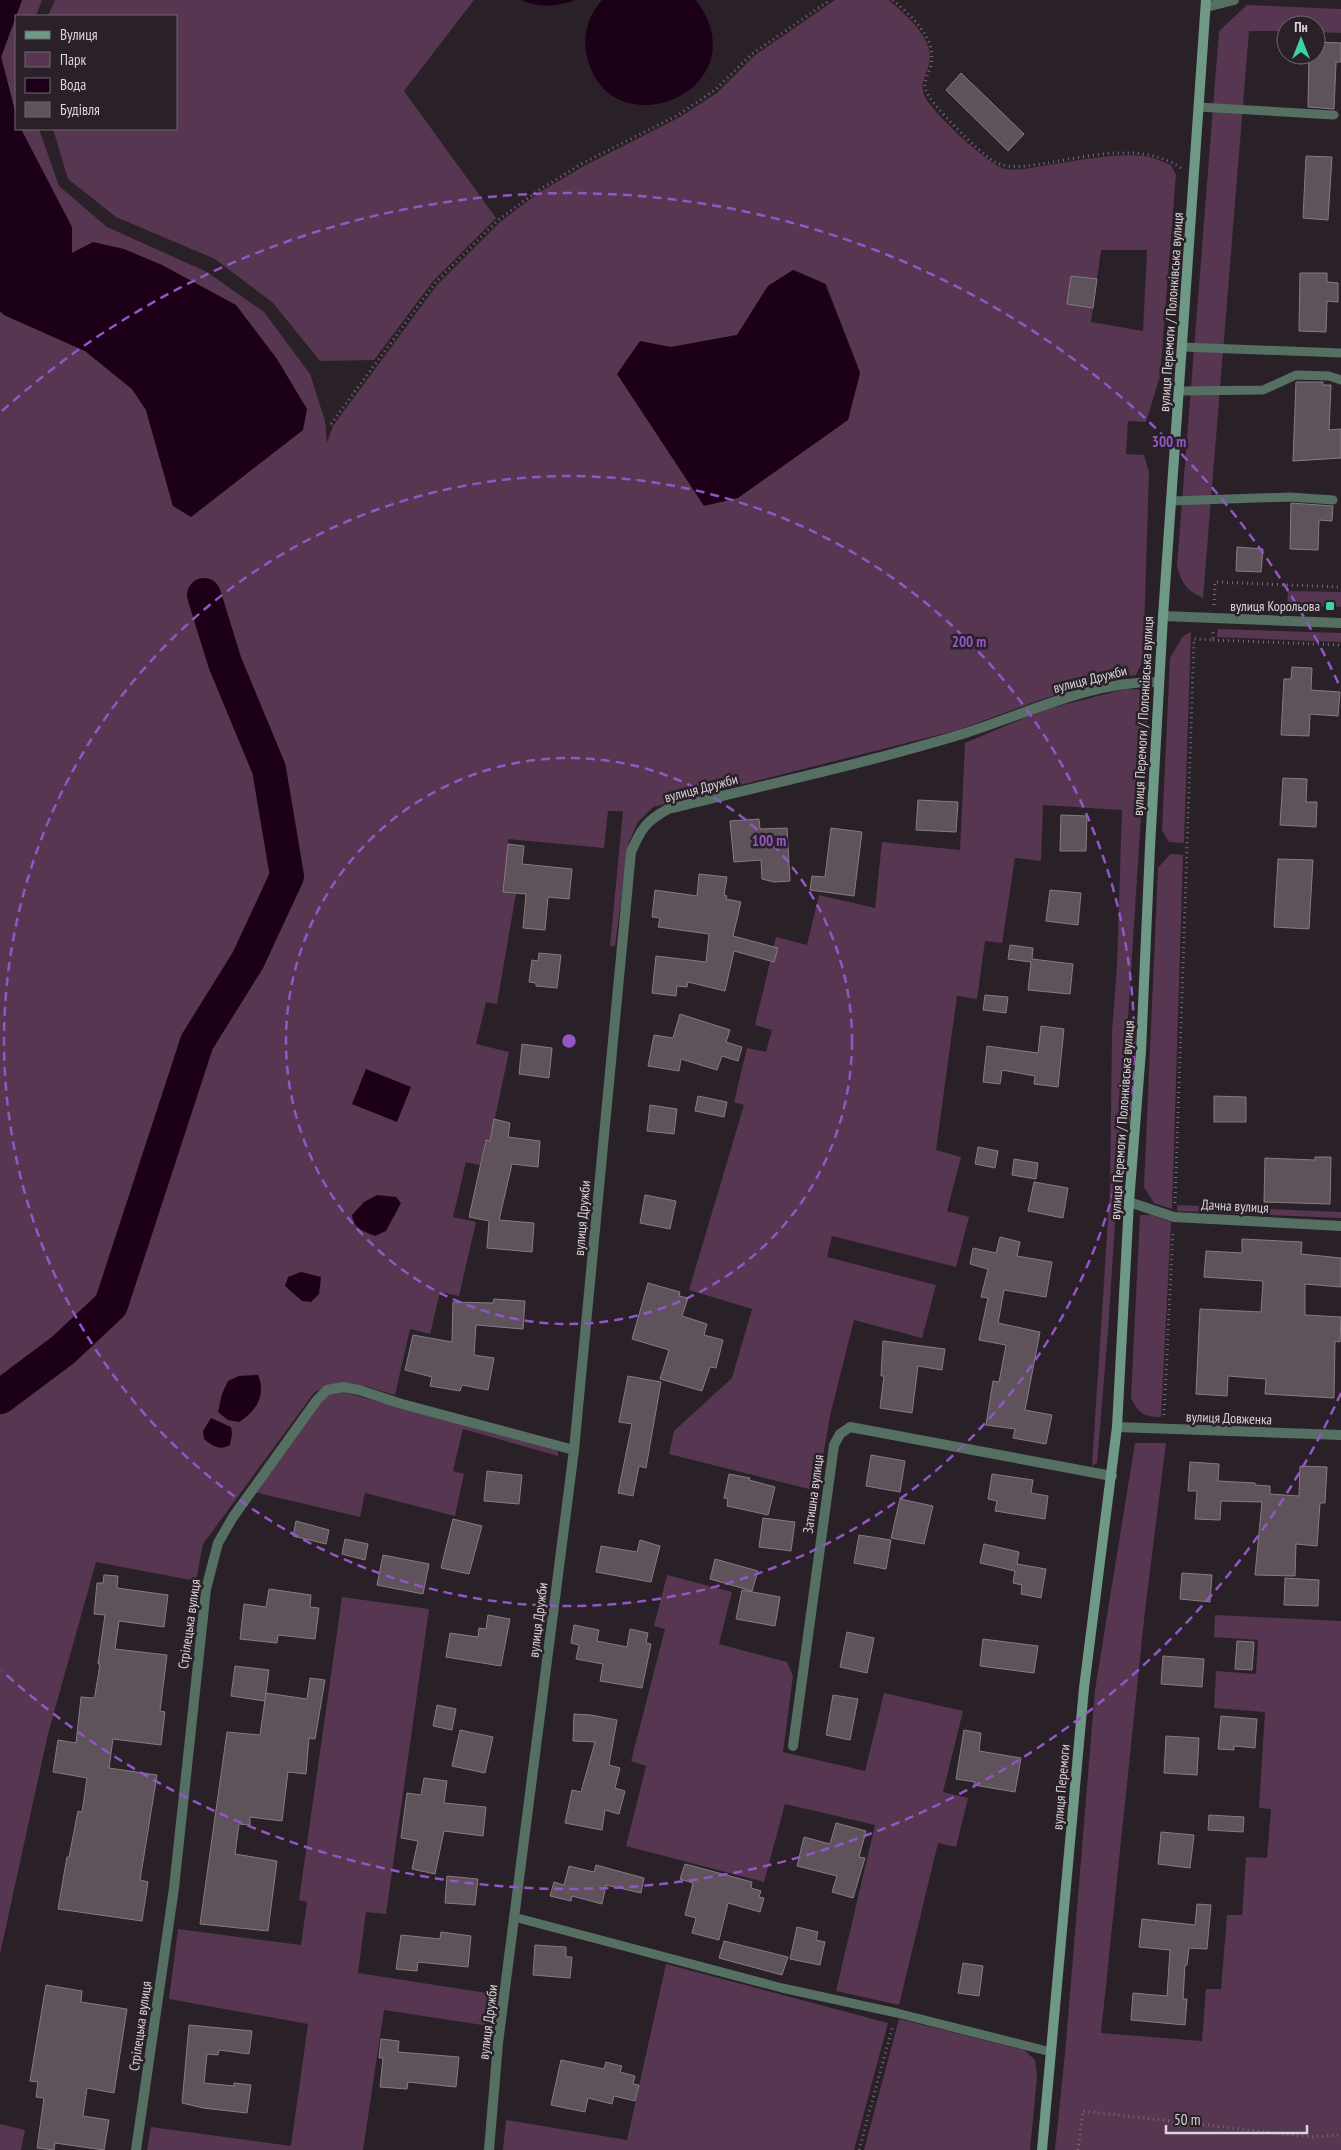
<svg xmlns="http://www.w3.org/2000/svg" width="1341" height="2150" viewBox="0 0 1341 2150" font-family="'PT Sans Narrow',sans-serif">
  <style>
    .green { fill: #563650; fill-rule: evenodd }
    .water { fill: #1b0017 }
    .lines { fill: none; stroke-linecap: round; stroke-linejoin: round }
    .river { stroke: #1b0017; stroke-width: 34 }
    .building { fill: #5e535b; stroke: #867b83 }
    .path { stroke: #766e74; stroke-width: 3; stroke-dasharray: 1 4; stroke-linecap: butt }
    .service { stroke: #556f63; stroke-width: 9 }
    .minor { stroke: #556f63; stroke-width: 10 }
    .tertiary { stroke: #556f63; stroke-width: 10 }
    .secondary { stroke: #6f9987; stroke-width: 10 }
    .ring { fill: none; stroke: #9356c6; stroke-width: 2.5; stroke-dasharray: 9 6 }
    .poi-dot { fill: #3dd4a3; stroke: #2a2128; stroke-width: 2 }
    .labels { text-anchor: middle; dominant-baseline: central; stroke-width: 5; stroke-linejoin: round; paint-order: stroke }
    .street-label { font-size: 14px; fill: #dbd4d9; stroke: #2a2128 }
    .poi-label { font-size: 14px; fill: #dbd4d9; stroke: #2a2128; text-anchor: end }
    .centre { fill: #9356c6; stroke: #2a2128; stroke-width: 2.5 }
    .ring-label { font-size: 15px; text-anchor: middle; font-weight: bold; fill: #9356c6; stroke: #2a2128; stroke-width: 5; stroke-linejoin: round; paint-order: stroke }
  </style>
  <rect width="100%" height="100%" fill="#2a2128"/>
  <g class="green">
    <polygon points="22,0 42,0 36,16 16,16 16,115 1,57"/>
    <polygon points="55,0 474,0 404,91 496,218 433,281 374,360 320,361 273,303 215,259 116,217 68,179 53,129 176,129 176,16 48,16"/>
    <path d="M835 0H889C906 16 935 38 929 64 926 77 919 84 925 97 932 112 990 167 1006 169 1020 171 1035 167 1048 165 1078 161 1112 153 1143 156 1152 156 1162 162 1171 165L1176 175 1160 376 1146 422 1128 421 1126 454 1144 455 1149 473 1143 661 1136 675 1104 680 1040 700 958 730 653 807 638 822 629 842 615 946H610L623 811H608L604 848 508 839 503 892 516 893 497 1004 486 1002 476 1044 509 1052 490 1141H485L480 1165 466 1162 453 1217 476 1222 459 1296 440 1292 430 1334 410 1329 395 1395C365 1387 342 1374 314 1393L203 1544 196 1581 96 1562 48 1734 0 1954V311L4 315 85 351 132 389 146 410 173 506 303 430 72 253 21 129H39L59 186 107 227 207 272 264 312 310 374 325 421 327 443 333 426 437 285 500 222 540 192 584 166 680 117 717 93 754 56ZM1101 250H1147L1143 331 1091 322 1093 308 1067 304 1071 276 1097 279ZM794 270 826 284 860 372 848 420 640 342 671 347 737 335 768 286Z"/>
    <path d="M1247 5 1341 9V33L1316 32V25H1286V31H1249L1203 598C1185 589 1183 585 1177 566L1219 31Z"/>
    <polygon points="1288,591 1341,592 1341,607 1287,605"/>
    <polygon points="1218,629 1341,633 1341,642 1217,637"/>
    <polygon points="1191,632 1184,843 1169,842 1162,830 1170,658 1183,636"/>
    <polygon points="1126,689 1149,690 1108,1332 1097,1463 1092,1466 1110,1189 1112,1033 1117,965 1122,810 1043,805 1041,861 1015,858 1002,943 985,941 977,999 957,996 936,1150 961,1157 947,1211 969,1217 956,1267 832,1236 827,1257 936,1285 922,1338 854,1320 830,1416 817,1491 669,1454 674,1431 732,1378 752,1309 689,1290 744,1105 734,1102 747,1048 766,1052 772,1030 755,1025 776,937 807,945 819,895 875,908 882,842 960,850 965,743 1043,710"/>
    <polygon points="1170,854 1183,855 1172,1209 1154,1203 1144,1187 1158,868"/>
    <polygon points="1177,1205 1341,1212 1341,1218 1177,1211"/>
    <path d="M1140 1215H1152L1171 1222 1161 1417C1144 1417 1139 1414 1131 1398Z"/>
    <polygon points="343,1392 558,1451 558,1456 463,1429 453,1471 464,1474 455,1516 365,1493 360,1517 254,1492 320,1403 329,1394"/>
    <polygon points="1135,1443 1166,1443 1145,1611 1101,2033 1202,2041 1206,1989 1221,1989 1227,1915 1242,1915 1246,1857 1267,1858 1271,1809 1259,1808 1265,1712 1214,1708 1216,1671 1256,1674 1258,1640 1214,1637 1215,1615 1341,1621 1341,2150 1055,2150 1065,2054 1095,1690"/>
    <polygon points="667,1575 732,1592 719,1644 787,1662 793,1676 783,1752 865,1771 884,1693 963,1711 943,1792 968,1798 956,1847 938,1843 899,2005 836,1991 875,1825 785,1804 764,1882 626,1846 646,1766 631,1761 665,1629 654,1626"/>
    <polygon points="342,1597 429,1609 386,1914 366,1912 358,1973 493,1994 489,2026 384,2010 363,2150 147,2150 151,2127 291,2146 308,2024 169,1999 178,1929 301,1945 307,1902 299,1900"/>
    <polygon points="666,1964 888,2023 854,2150 503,2150 506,2120 627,2140"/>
    <polygon points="899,2019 1024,2050 1035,2060 1037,2077 1030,2150 864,2150"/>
    <polygon points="0,2124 25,2130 21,2150 0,2150"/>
  </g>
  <g class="water">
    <polygon points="0,0 22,0 1,57 16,115 16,129 21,129 72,227 72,253 93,242 124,249 162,265 236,305 277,359 307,409 303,430 191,517 173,506 146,410 132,389 85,351 4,315 0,311"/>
    <path d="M521 0H575C556 7 539 8 521 0Z"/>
    <path d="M602 0H696C763 90 610 153 587 57 582 36 588 16 602 0Z"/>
    <polygon points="793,270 825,284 860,373 848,420 738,498 704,506 617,374 640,341 671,347 737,335 768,286"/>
    <polygon points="366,1069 411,1087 397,1122 352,1104"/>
    <path d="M377 1195 396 1197 401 1203 386 1231 375 1236C363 1231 354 1229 352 1215L364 1202Z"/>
    <polygon points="301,1272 321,1277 319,1294 311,1302 302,1301 285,1286 288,1277"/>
    <path d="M258 1375C267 1395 255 1412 239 1422L228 1420 218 1412 222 1394 228 1381 239 1376Z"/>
    <path d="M211 1418 231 1427 232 1434 230 1445C219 1451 213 1446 204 1439L203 1431Z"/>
  </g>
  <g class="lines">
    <polyline class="river" points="0,1397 63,1350 111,1305 197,1042 248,960 287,876 269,769 225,663 204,595"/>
  </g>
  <g class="building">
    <polygon points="1316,42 1341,43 1341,62 1336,62 1334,109 1308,107 1309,55 1316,55"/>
    <polygon points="961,73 1024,134 1008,151 946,90"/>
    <polygon points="1306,156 1332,157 1328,220 1303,218"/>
    <polygon points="1300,273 1327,273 1327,282 1338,283 1338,302 1327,301 1326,332 1299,331"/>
    <polygon points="1071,276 1097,279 1093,308 1067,304"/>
    <polygon points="1296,382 1323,382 1323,385 1331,385 1329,430 1341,429 1341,458 1293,461"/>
    <polygon points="1291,503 1333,506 1332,521 1319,520 1318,550 1290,549"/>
    <polygon points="1237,547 1263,549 1261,572 1236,571"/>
    <polygon points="1292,667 1312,668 1311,690 1340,692 1338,716 1310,714 1309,736 1281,735 1284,679 1291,679"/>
    <polygon points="1283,778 1307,779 1306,802 1317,802 1316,827 1280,825"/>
    <polygon points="918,800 958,802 956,832 916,830"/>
    <polygon points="1061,815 1087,816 1086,851 1060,851"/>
    <polygon points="759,819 760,829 787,828 790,881 774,882 762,879 761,860 734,862 730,821"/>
    <polygon points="831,828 862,832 854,896 810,890 812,876 825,877"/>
    <polygon points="508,844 524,846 522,864 572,869 569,899 548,897 545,930 523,928 526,894 503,892"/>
    <polygon points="1278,859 1313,860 1309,929 1274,927"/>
    <polygon points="699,874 727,877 724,895 727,896 726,899 741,902 733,936 778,948 774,962 734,951 725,991 688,982 687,987 677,986 676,996 652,993 656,956 706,962 709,934 658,927 660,918 652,917 655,890 697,896"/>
    <polygon points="1050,890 1081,893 1078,925 1046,921"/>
    <polygon points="1010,945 1033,948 1032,959 1073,964 1070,994 1028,990 1031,962 1008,959"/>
    <polygon points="539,953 561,955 557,988 536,986 536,983 529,982 532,960 538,961"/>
    <polygon points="985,995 1008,997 1006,1013 983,1010"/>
    <polygon points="680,1014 730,1030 726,1042 742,1047 738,1061 722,1056 717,1070 681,1059 679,1071 648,1066 654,1035 673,1038"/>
    <polygon points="1041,1026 1064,1029 1058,1087 1034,1084 1035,1076 1002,1070 1000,1084 983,1082 987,1046 1038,1053"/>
    <polygon points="522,1044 552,1048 549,1078 519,1074"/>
    <polygon points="698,1096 727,1102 724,1117 695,1111"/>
    <polygon points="1214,1096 1246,1097 1246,1122 1214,1122"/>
    <polygon points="650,1105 677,1109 674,1134 647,1131"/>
    <polygon points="494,1119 510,1123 508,1137 540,1141 538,1167 512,1164 499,1220 534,1223 532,1252 487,1248 489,1221 469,1217 486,1140 490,1141"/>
    <polygon points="978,1147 998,1151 995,1168 975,1164"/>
    <polygon points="1315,1157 1331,1157 1330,1204 1264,1202 1265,1158 1315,1160"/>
    <polygon points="1014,1159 1038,1163 1036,1179 1012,1175"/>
    <polygon points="1034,1182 1068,1188 1063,1218 1028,1211"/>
    <polygon points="645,1195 676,1201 670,1229 640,1223"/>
    <polygon points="1000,1237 1020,1242 1017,1256 1052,1262 1046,1297 1004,1290 998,1323 1040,1332 1025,1410 1052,1415 1046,1444 1013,1438 1015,1429 986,1425 993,1381 999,1382 1006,1345 979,1340 988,1298 981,1297 988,1269 970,1264 973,1248 996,1253"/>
    <polygon points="1242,1239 1302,1242 1301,1254 1341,1258 1341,1287 1305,1284 1305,1315 1341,1317 1340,1342 1335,1341 1334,1398 1265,1394 1266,1379 1228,1376 1227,1396 1196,1394 1200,1309 1261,1312 1263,1281 1204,1277 1206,1251 1242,1253"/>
    <polygon points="648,1283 680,1292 679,1296 688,1298 682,1316 707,1324 704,1335 723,1340 716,1368 710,1367 702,1391 660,1379 669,1350 632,1339"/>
    <polygon points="494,1299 525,1301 523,1329 476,1325 474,1355 494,1358 488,1390 462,1385 460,1391 430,1386 432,1377 405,1370 413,1335 452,1342 453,1302 493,1303"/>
    <polygon points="883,1341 945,1349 942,1370 918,1366 912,1413 880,1408 884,1376 881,1376"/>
    <polygon points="628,1376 661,1382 646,1468 639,1466 633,1496 618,1493 632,1424 619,1422"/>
    <polygon points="871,1455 905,1461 900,1492 866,1486"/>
    <polygon points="1190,1462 1219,1464 1218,1481 1255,1483 1255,1485 1270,1486 1270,1494 1299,1496 1300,1466 1327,1467 1325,1503 1320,1503 1317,1546 1296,1544 1295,1576 1255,1575 1262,1502 1221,1501 1220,1520 1195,1519 1197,1491 1188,1491"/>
    <polygon points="487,1471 522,1475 519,1504 484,1501"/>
    <polygon points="729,1474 750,1478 749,1480 775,1487 768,1515 727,1506 728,1499 724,1498"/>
    <polygon points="992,1474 1033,1480 1031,1493 1048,1496 1045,1519 995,1511 997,1501 988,1499"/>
    <polygon points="900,1499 933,1506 924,1544 891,1538"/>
    <polygon points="763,1518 795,1522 791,1551 759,1547"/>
    <polygon points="453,1519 482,1526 469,1574 441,1568"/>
    <polygon points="296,1521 329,1530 326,1544 293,1536"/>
    <polygon points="859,1535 891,1540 886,1569 854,1563"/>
    <polygon points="345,1539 368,1544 365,1560 342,1554"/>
    <polygon points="640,1540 660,1546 651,1582 596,1572 601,1546 637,1552"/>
    <polygon points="984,1544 1019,1552 1017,1564 1046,1569 1041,1598 1021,1594 1022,1585 1013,1583 1015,1571 980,1563"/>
    <polygon points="383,1555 429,1564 423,1594 377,1585"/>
    <polygon points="715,1559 758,1571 752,1591 710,1579"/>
    <polygon points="1182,1573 1212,1575 1210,1602 1180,1599"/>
    <polygon points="104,1575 118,1576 117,1588 168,1595 164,1627 119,1621 115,1649 167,1655 160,1711 165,1712 161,1745 113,1739 109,1768 157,1775 140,1880 148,1882 142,1921 58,1909 67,1857 69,1857 78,1811 82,1812 87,1778 53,1772 58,1740 76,1743 81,1697 94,1698 95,1695 100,1664 98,1664 105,1615 94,1614 97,1583 103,1583"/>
    <polygon points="1285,1578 1319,1580 1318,1606 1284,1605"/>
    <polygon points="269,1589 311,1595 310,1607 319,1608 315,1639 278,1635 277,1643 240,1639 244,1604 266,1607"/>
    <polygon points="742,1590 780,1597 775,1626 736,1619"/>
    <polygon points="488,1615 510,1619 501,1666 446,1657 450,1633 478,1637 479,1628 486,1629"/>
    <polygon points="574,1625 599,1630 597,1641 627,1647 630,1629 648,1633 646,1643 651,1644 642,1688 600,1681 603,1664 576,1659 579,1645 571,1643"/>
    <polygon points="847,1632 874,1638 867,1673 840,1667"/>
    <polygon points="983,1639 1038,1646 1034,1673 980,1666"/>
    <polygon points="1237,1641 1254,1642 1252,1670 1235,1669"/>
    <polygon points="1163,1656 1204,1659 1202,1687 1161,1684"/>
    <polygon points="235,1666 269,1670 265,1701 231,1696"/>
    <polygon points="310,1678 325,1680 315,1739 309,1738 306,1774 288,1772 282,1821 250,1817 250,1825 239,1824 235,1854 277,1861 268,1931 200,1924 227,1732 260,1735 266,1693 307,1699"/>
    <polygon points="833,1695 858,1699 850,1740 826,1735"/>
    <polygon points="437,1705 456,1709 452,1730 433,1726"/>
    <polygon points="574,1714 591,1715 617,1720 609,1765 620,1768 615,1788 625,1791 619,1814 605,1810 602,1830 565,1823 572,1790 581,1792 595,1742 573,1741"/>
    <polygon points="1221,1716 1257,1719 1255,1748 1234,1746 1234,1750 1218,1749"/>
    <polygon points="460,1730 493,1737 485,1773 452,1766"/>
    <polygon points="964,1730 981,1733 979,1751 1021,1758 1015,1792 974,1785 975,1782 956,1779"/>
    <polygon points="1166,1736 1199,1738 1197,1775 1164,1773"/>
    <polygon points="424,1778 447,1781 444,1803 486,1807 483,1836 444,1831 435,1874 412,1869 418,1841 401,1838 407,1793 421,1795"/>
    <polygon points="1209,1815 1244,1817 1243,1832 1208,1830"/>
    <polygon points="836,1823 866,1831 859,1857 865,1858 853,1898 832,1892 837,1876 797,1866 804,1837 830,1844"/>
    <polygon points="1161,1832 1194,1835 1190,1868 1158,1864"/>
    <polygon points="685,1864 752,1882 751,1888 761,1891 759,1897 764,1898 760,1912 728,1903 719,1940 692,1933 696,1918 685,1915 693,1883 680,1879"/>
    <polygon points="596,1865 644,1878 641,1893 606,1885 602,1904 572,1896 571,1901 550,1896 554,1882 564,1885 569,1866 594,1872"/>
    <polygon points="447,1876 478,1879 475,1905 445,1903"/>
    <polygon points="1197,1904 1211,1905 1207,1949 1189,1948 1187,1965 1185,1965 1183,1999 1187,1999 1185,2025 1131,2020 1133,1993 1167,1996 1170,1950 1139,1947 1142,1919 1195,1925"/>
    <polygon points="797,1927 818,1932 816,1940 825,1942 820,1965 790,1959"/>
    <polygon points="441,1932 471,1936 468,1967 418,1962 417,1971 396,1969 401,1935 440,1939"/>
    <polygon points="724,1941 788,1957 782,1975 719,1958"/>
    <polygon points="535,1945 566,1947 566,1957 572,1957 570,1978 533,1975"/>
    <polygon points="963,1963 983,1966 979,1996 958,1993"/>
    <polygon points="46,1985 82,1991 81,2002 127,2009 114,2093 87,2088 83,2116 109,2120 104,2150 55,2143 54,2150 37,2148 44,2098 36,2097 38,2082 30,2081"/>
    <polygon points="189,2025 252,2031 249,2054 219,2050 218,2055 207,2054 204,2083 234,2086 234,2083 251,2085 247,2113 203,2108 182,2103"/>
    <polygon points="381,2039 399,2041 398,2052 459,2057 456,2087 408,2082 407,2089 380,2087 383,2058 379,2058"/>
    <polygon points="561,2060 604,2069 606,2062 622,2066 620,2072 635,2076 633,2084 639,2085 635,2101 614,2096 612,2104 588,2098 585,2112 551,2105"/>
  </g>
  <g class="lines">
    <g class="path">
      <path d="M893 0C911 16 937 38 931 65 929 74 923 81 926 90 929 103 980 153 993 161 1008 170 1025 166 1041 164 1086 157 1141 141 1181 168"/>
      <polyline points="331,424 435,283 498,220 539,190 583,163 678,115 715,90 752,54 830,0"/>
      <polyline points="1214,605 1215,582 1341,587"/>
      <polyline points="1213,640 1341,645"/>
      <polyline points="1175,1203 1194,639 1213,640 1213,632"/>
      <polyline points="1164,1415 1173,1231"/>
      <polyline points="859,2150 893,2025"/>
      <polyline points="1078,2150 1083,2111 1311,2137 1341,2135"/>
    </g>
    <g class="service">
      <polyline points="1199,107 1334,115"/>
      <polyline points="1182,347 1341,353"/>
      <polyline points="1179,391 1263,390 1296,375 1329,376 1341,380"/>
      <polyline points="1171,501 1290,497 1333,500"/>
      <polyline points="514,1917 782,1988 897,2013 1051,2052"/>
    </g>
    <g class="minor">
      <polyline points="1163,616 1341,623"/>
      <polyline points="1129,1202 1174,1217 1341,1226"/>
      <polyline points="1117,1427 1341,1435"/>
      <polyline points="793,1746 834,1445 840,1434 850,1427 1112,1476"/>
      <polyline points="136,2150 174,1888 206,1589 218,1543 233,1517 317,1400 327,1390 343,1387 359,1390 402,1404 574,1450"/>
      <path d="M489 2150 498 2043 574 1450 631 852C641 829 646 821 668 809 765 785 863 764 959 735 1025 715 1088 681 1159 682"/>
    </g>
    <polyline class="tertiary" points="1206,7 1234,0"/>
    <polyline class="secondary" points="1042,2150 1084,1688 1117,1427 1129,1202 1141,1051 1150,847 1163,616 1206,0"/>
  </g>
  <g class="ring">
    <circle cx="569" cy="1041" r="283"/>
    <circle cx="569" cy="1041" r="565"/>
    <path d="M1341 1393A848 848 0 0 1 2 1671M2 411A848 848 0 0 1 1341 689"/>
  </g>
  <rect class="poi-dot" x="1325" y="601" width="10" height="10" rx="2.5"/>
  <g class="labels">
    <g class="street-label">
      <text transform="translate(1171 312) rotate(-86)">вулиця Перемоги / Полонківська вулиця</text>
      <text transform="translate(1090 679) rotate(-14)">вулиця Дружби</text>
      <text transform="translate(1143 716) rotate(-87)">вулиця Перемоги / Полонківська вулиця</text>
      <text transform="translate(701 788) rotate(-15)">вулиця Дружби</text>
      <text transform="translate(1122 1120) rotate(-86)">вулиця Перемоги / Полонківська вулиця</text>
      <text transform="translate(1235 1206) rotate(3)">Дачна вулиця</text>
      <text transform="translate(582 1218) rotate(-85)">вулиця Дружби</text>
      <text transform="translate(1229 1418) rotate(2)">вулиця Довженка</text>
      <text transform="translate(813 1494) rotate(-82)">Затишна вулиця</text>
      <text transform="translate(538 1620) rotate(-83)">вулиця Дружби</text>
      <text transform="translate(189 1624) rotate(-82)">Стрілецька вулиця</text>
      <text transform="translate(1061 1787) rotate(-85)">вулиця Перемоги</text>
      <text transform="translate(488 2022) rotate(-83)">вулиця Дружби</text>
      <text transform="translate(140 2026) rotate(-82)">Стрілецька вулиця</text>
    </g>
    <g class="poi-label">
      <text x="1320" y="606">вулиця Корольова</text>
    </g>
  </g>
  <circle cx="569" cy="1041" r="8" class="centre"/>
  <g class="ring-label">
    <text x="1169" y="447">300 m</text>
    <text x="969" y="647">200 m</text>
    <text x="769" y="846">100 m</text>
  </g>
  <rect x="15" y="15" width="162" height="115" fill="#2a2128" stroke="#71696f"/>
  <rect x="25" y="31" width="25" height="8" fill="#6f9987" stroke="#71696f"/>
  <text x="60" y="40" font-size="15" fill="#dbd4d9">Вулиця</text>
  <rect x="25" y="52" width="25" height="15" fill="#563650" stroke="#71696f"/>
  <text x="60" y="65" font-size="15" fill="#dbd4d9">Парк</text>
  <rect x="25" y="78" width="25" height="15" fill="#1b0017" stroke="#71696f"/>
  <text x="60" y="90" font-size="15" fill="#dbd4d9">Вода</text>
  <rect x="25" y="102" width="25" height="15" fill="#5e535b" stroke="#71696f"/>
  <text x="60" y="115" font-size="15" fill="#dbd4d9">Будівля</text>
  <g transform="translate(1301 40)"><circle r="24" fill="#2a2128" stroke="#71696f"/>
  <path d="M0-4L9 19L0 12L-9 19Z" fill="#3dd4a3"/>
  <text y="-8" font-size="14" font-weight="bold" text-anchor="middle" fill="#dbd4d9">Пн</text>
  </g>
  <path d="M1166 2125v8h141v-8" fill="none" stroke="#dbd4d9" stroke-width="2.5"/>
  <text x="1174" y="2125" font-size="15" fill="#dbd4d9" stroke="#2a2128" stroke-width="4" paint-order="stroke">50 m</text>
</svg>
